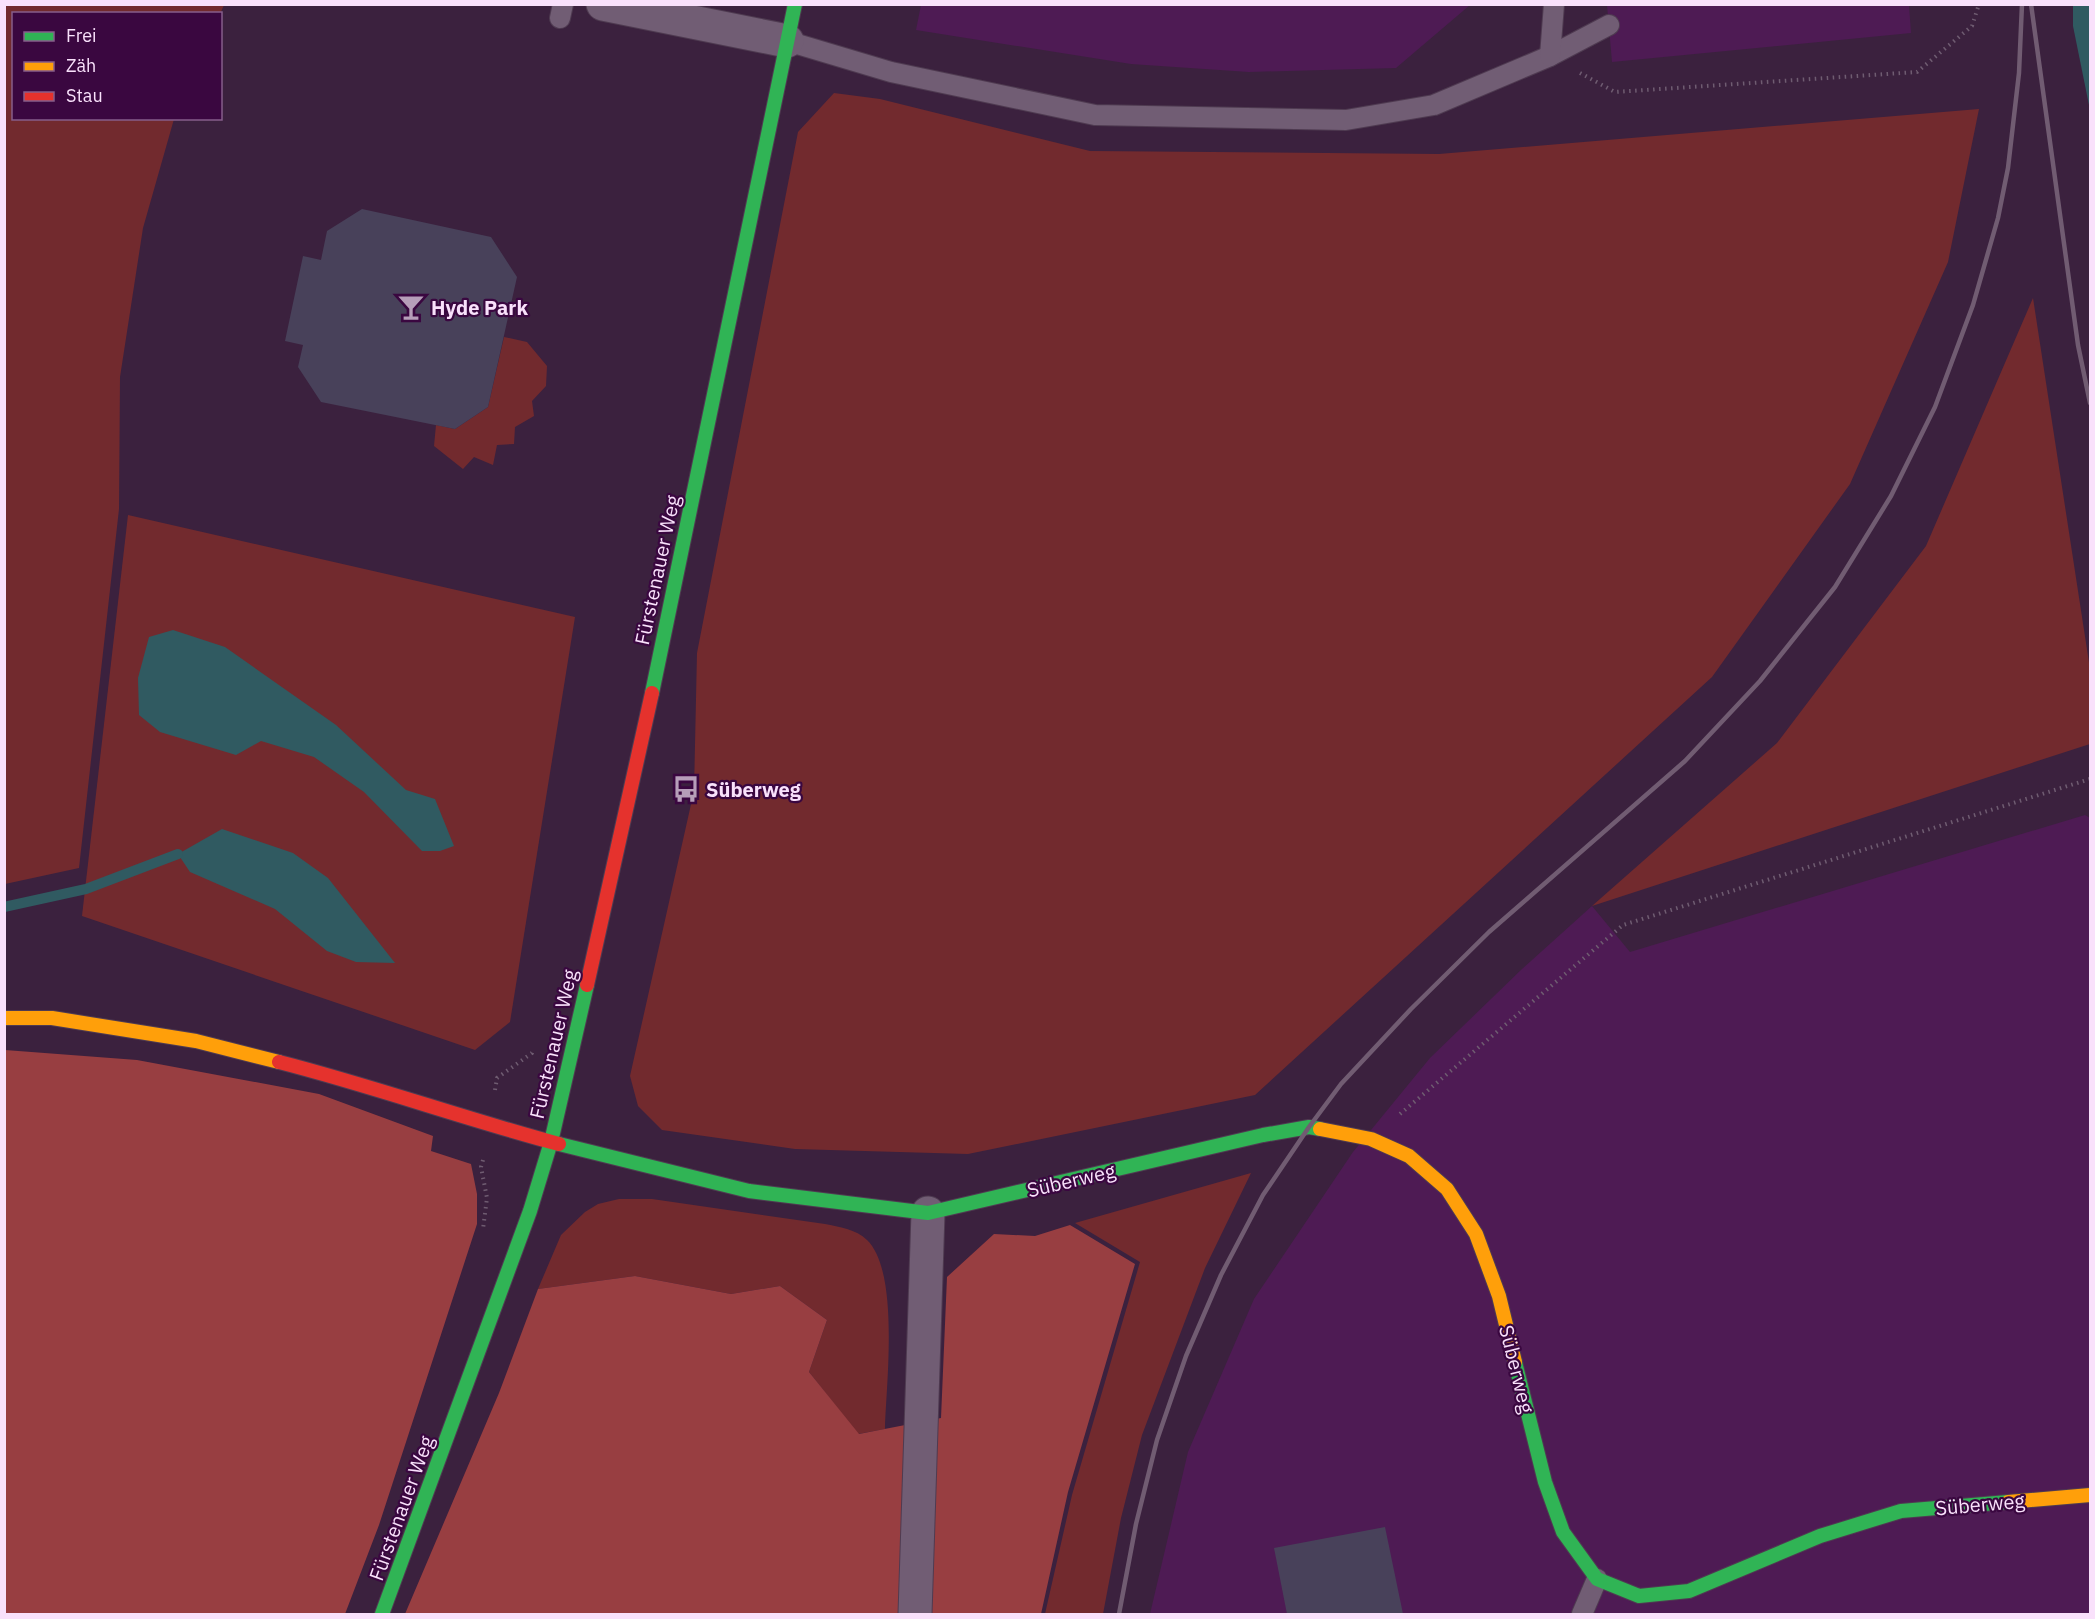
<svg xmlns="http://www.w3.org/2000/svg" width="2095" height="1619" viewBox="0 0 2095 1619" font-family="'IBM Plex Sans',sans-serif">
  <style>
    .built { fill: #4e1b54 }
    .green { fill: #722a2e }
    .forest { fill: #983e41 }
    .water { fill: #305a61 }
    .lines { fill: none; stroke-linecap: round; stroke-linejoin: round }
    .stream { stroke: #305a61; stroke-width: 10 }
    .building { fill: #48415a }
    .lane-casing { stroke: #4f3b51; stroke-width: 22 }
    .street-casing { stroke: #4f3b51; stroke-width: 35 }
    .fast-casing { stroke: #4f3b51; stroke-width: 16 }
    .slow-casing { stroke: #4f3b51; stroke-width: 16 }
    .jam-casing { stroke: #4f3b51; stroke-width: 16 }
    .path { stroke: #6f5c71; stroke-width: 4; stroke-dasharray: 1.5 4.5; stroke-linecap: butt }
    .lane { stroke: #715d74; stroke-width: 20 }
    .street { stroke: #715d74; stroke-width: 33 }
    .fast { stroke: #30b455; stroke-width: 14 }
    .slow { stroke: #ff9f0a; stroke-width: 14 }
    .jam { stroke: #e5322d; stroke-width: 14 }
    .rail { stroke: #715c72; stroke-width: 4.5 }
    .labels { text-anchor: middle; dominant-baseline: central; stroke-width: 4.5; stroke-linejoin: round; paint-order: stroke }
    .poi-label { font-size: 20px; font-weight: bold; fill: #f9e1fb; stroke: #3a0740; text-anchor: start }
    .street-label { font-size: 20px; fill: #f9e1fb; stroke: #3a0740 }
  </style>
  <rect width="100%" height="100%" fill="#3b213e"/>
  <g class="built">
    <polygon points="921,5 921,4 1470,5 1396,68 1249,72 1131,64 916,30"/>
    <polygon points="1607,5 1909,5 1911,33 1612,62"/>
    <polygon points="2085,815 2090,818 2090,1614 1150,1614 1188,1452 1254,1299 1353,1152 1430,1058 1522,969 1592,906 1630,952"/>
  </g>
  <g class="green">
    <polygon points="4,5 224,5 220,14 14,14 14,118 174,119 143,228 120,377 119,509 79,868 5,884"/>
    <polygon points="834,93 880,99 1090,151 1439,154 1979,109 1948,262 1850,484 1712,677 1255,1095 968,1154 795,1149 662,1130 638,1106 630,1076 694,791 697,653 798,132"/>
    <polygon points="2033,298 2090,669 2090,744 1592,906 1777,743 1926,546"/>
    <polygon points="504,337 527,342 547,366 546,386 532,401 534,416 515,427 514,444 497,445 493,465 474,457 463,469 434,446 436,425 455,429 488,407"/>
    <polygon points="128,515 575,617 510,1022 475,1050 82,916"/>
    <polygon points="1251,1173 1205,1268 1142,1435 1121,1518 1103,1614 1045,1614 1072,1495 1140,1262 1075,1223"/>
    <path d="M619 1199H652L825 1224C839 1227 856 1229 867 1240 900 1272 886 1385 885 1429L858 1434 809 1372 827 1320 780 1286 731 1294 635 1276 538 1289 561 1235 585 1212 598 1204Z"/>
  </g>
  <g class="forest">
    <polygon points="5,1050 137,1060 319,1094 433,1136 431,1151 471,1164 477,1194 477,1224 379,1525 345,1614 5,1614"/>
    <polygon points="1070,1225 1135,1264 1068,1492 1041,1614 405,1614 499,1393 538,1289 635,1276 731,1294 780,1286 827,1320 809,1372 859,1434 941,1418 947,1277 994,1234 1035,1236"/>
  </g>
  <g class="water">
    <polygon points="2073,5 2090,5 2090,110 2073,26"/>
    <polygon points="173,630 225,647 336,725 406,790 435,799 454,846 440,851 422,851 364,792 314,757 261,741 236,755 160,732 139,715 138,678 149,637"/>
    <polygon points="222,829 293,853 328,878 395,963 356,962 327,951 275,909 190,872 178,854"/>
  </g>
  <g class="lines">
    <polyline class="stream" points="4,907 86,889 178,854"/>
  </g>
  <g class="building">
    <polygon points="362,209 491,237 517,277 488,407 455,429 321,402 298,367 303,345 285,341 303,256 321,260 327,231"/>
    <polygon points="1385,1527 1403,1614 1287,1614 1274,1548"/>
  </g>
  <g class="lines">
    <defs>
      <g id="lane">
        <polyline points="560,18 563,4"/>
        <polyline points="787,41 891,72 1095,115 1346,120 1434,105 1550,56 1609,25"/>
        <polyline points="1550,56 1554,4"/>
        <polyline points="1582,1614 1597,1579"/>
      </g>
      <g id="street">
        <polyline points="603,4 787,41"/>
        <polyline points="915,1614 928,1213"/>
      </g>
      <g id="fast">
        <polyline points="652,693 795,4"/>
        <polyline points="559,1144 749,1191 928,1213 1263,1135 1309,1127 1320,1129"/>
        <polyline points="1515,1362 1545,1482 1563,1532 1597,1579 1639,1596 1689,1591 1820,1536 1901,1511 2008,1502"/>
        <polyline points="382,1614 530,1211 551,1142 587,985"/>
      </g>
      <g id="slow">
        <polyline points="4,1018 52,1018 196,1041 279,1062"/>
        <polyline points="1320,1129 1371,1139 1409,1156 1447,1189 1476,1234 1499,1296 1515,1362"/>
        <polyline points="2008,1502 2090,1495"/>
      </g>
      <g id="jam">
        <polyline points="587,985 652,693"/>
        <path d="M279 1062C373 1086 465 1119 559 1144"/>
      </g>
    </defs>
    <use href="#lane" class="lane-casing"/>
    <use href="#street" class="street-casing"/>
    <use href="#fast" class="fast-casing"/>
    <use href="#slow" class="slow-casing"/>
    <use href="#jam" class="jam-casing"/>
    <g class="path">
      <polyline points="1580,73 1615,92 1917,72 1972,26 1979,4"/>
      <polyline points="495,1090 497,1078 532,1053 533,1050"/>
      <polyline points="1400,1114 1623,925 2090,779"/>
      <polyline points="483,1160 481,1167 487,1198 483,1229"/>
    </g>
    <use href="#lane" class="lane"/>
    <use href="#street" class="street"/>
    <use href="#fast" class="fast"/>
    <use href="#slow" class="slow"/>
    <use href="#jam" class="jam"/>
    <g class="rail">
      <polyline points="2031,4 2078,345 2090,403"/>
      <polyline points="1119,1614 1136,1524 1157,1440 1186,1356 1221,1275 1263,1195 1309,1127 1341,1084 1411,1009 1489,932 1685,761 1760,681 1835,587 1891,496 1935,407 1973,305 1998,218 2008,168 2019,73 2022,4"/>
    </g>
  </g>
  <defs>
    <symbol id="bar-bare" viewBox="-9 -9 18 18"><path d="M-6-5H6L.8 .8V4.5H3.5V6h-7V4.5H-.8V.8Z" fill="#b69eb9" stroke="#3a0740" stroke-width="2.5" paint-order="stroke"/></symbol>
    <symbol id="bus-bare" viewBox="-9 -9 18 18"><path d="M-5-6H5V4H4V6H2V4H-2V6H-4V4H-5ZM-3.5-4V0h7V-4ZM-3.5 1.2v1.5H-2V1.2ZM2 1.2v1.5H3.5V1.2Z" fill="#b69eb9" stroke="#3a0740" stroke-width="2.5" paint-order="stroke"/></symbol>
  </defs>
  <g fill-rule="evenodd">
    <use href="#bar-bare" x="392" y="288" width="38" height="38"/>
    <use href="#bus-bare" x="667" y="770" width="38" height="38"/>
  </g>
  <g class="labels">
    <g class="poi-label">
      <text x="431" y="307">Hyde Park</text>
      <text x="706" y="789">Süberweg</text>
    </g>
    <g class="street-label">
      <text transform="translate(657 570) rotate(-78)">Fürstenauer Weg</text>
      <text transform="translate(553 1044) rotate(-77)">Fürstenauer Weg</text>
      <text transform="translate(1071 1180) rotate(-13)">Süberweg</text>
      <text transform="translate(1517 1369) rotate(76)">Süberweg</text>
      <text transform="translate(1980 1504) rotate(-5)">Süberweg</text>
      <text transform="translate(401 1508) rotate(-70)">Fürstenauer Weg</text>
    </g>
  </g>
  <rect width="2095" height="1619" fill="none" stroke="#f9e1fb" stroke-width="12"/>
  <rect x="12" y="12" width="210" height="108" fill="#3a0740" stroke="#865e8b" stroke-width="1.5"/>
  <rect x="24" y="32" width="30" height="9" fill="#30b455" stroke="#865e8b" stroke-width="1.5"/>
  <text x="66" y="42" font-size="18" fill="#f9e1fb">Frei</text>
  <rect x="24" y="62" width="30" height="9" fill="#ff9f0a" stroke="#865e8b" stroke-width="1.5"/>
  <text x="66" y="72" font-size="18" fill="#f9e1fb">Zäh</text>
  <rect x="24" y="92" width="30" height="9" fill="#e5322d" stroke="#865e8b" stroke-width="1.5"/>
  <text x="66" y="102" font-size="18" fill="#f9e1fb">Stau</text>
</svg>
